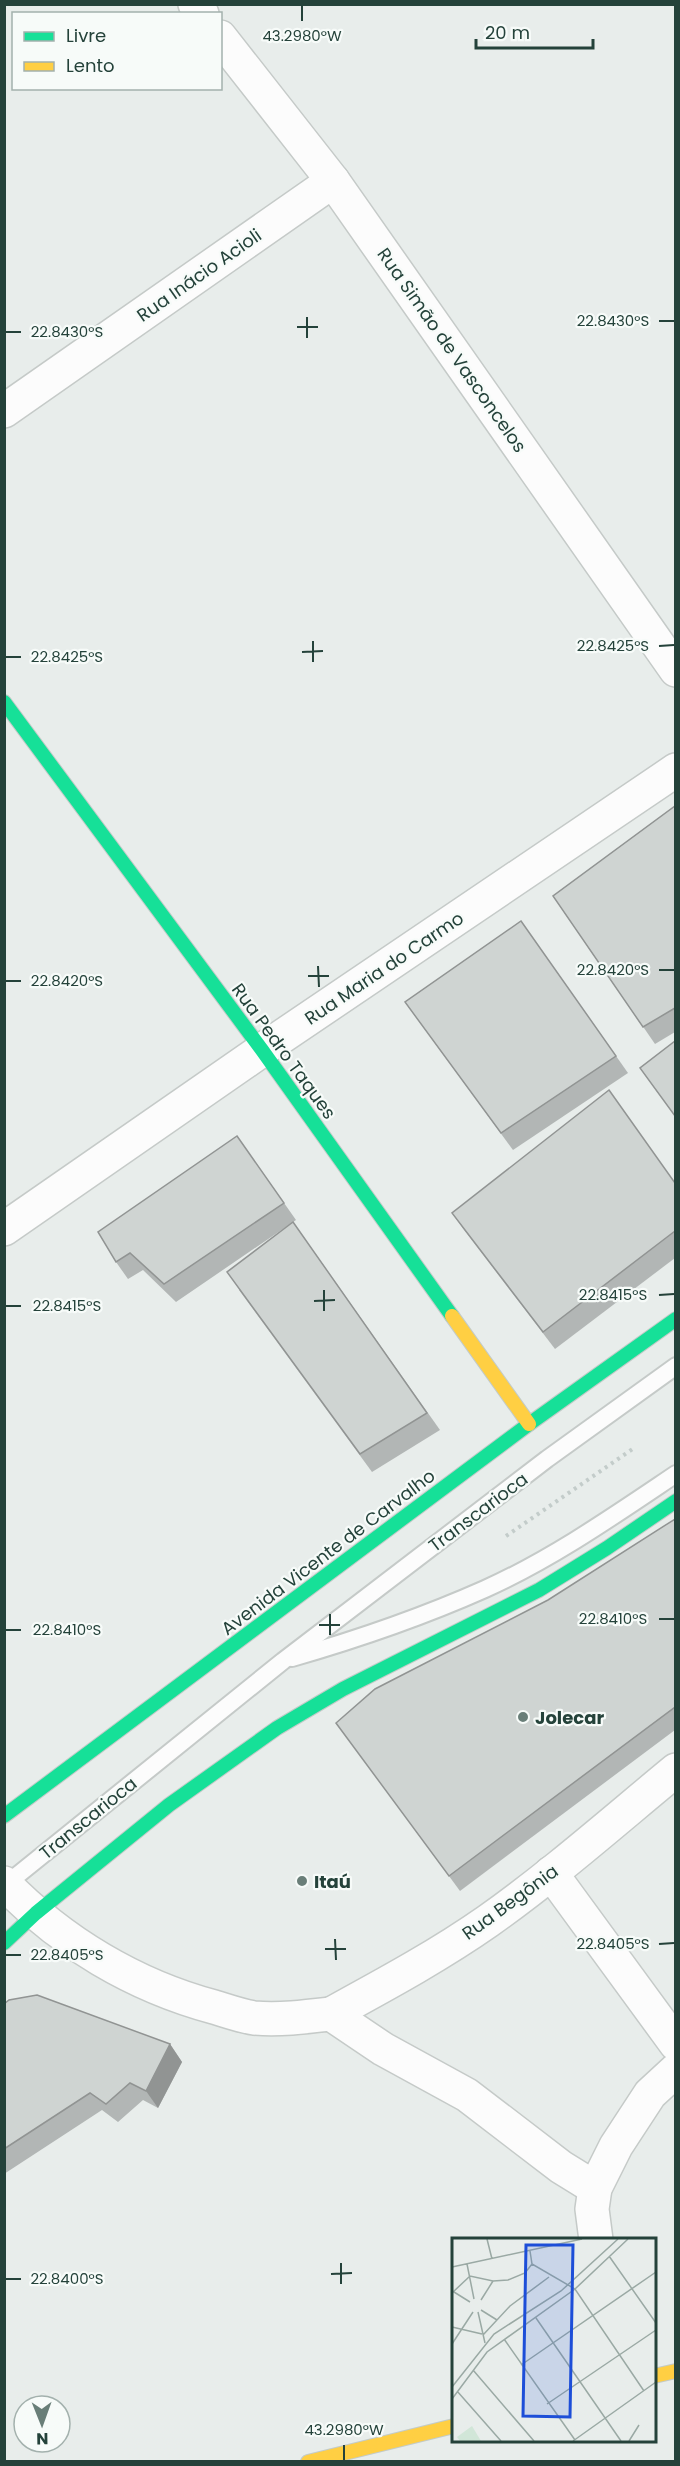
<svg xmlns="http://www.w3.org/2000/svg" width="680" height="2466" viewBox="0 0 680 2466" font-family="Poppins,sans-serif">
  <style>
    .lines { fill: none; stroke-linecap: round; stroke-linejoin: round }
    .lane-casing { stroke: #c5cac8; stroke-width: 20 }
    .street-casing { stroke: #c5cac8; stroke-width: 36 }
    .fast-casing { stroke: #c3cbc8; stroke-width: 16 }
    .slow-casing { stroke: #c3cbc8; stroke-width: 16 }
    .path { stroke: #c3ccca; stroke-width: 4; stroke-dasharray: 3 4.5; stroke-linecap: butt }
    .lane { stroke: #fcfcfc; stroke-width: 16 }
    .street { stroke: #fcfcfc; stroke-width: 33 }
    .fast { stroke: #16e098; stroke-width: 14 }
    .slow { stroke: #ffcf43; stroke-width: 14 }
    .wall { fill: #b2b6b5 }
    .shaded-wall { fill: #919493 }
    .building { fill: #cfd4d2; stroke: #919493; stroke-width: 1.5 }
    .ticks { fill: none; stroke: #24423a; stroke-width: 2 }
    .poi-dot { fill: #697e78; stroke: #f7fbf9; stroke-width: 2 }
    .labels { text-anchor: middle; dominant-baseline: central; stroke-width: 4.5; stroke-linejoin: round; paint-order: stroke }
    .street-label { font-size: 18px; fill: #24423a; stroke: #f7fbf9 }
    .poi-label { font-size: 18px; font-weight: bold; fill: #24423a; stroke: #f7fbf9; text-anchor: start }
    .inset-road { fill: none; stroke: #9aa9a4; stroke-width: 1.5 }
    .view { fill: #1d4ed8; fill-opacity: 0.15; stroke: #1d4ed8; stroke-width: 3 }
    .inset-edge { fill: none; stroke: #24423a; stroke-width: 3 }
    .ticks-label { font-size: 15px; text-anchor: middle; fill: #24423a; stroke: #f7fbf9; stroke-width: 4.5; stroke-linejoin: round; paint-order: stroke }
  </style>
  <rect width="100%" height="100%" fill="#e8edeb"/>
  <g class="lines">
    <defs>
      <g id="lane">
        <path d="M292 1658C358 1639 422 1617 485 1589 552 1559 615 1515 676 1474"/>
        <polyline points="4,1886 283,1661 547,1459 676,1366"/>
      </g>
      <g id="street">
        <polyline points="195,4 202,14"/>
        <polyline points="220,37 333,181 676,670"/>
        <polyline points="4,411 333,181"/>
        <polyline points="4,1229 262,1050 676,770"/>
        <polyline points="551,1873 676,2044"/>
        <path d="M4 1883C61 1942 135 1986 214 2007 227 2011 241 2016 254 2018 280 2020 305 2017 331 2014L383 2049 467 2095 561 2167 595 2188"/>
        <path d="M331 2014C384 1985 438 1956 488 1921 553 1875 614 1821 676 1770"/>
        <polyline points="596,2240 592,2209 595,2188 616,2146 650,2094 676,2070"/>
      </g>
      <g id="fast">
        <polyline points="4,702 262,1050 452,1316"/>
        <polyline points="4,1816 529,1424 676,1319"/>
        <polyline points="4,1943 36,1913 169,1805 277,1728 343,1689 539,1590 607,1548 676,1501"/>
      </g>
      <g id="slow">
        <polyline points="452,1316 529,1424"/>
        <polyline points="654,2376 676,2371"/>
        <polyline points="308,2462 454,2426"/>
      </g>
    </defs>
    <use href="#lane" class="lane-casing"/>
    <use href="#street" class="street-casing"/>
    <use href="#fast" class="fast-casing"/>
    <use href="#slow" class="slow-casing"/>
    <polyline class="path" points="506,1536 634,1448"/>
    <use href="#lane" class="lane"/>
    <use href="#street" class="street"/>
    <use href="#fast" class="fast"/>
    <use href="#slow" class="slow"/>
  </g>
  <g class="wall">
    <polygon points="675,806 675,1032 655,1044 553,896"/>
    <polygon points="521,921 628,1073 513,1150 405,1002"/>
    <polygon points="237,1136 296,1220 176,1302 143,1270 128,1279 116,1262"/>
    <polygon points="675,1183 675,1258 555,1349 464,1230 452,1213"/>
    <polygon points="293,1222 440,1430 372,1472 239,1290"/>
    <polygon points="675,1519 675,1730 460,1891 347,1737 548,1600"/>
    <polygon points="4,2004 170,2044 182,2062 158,2108 143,2100 118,2122 102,2110 4,2174"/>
  </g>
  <polygon class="shaded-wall" points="170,2044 182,2062 158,2108 146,2091"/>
  <g class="building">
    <polygon points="675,806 675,1008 643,1027 553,896"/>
    <polygon points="521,921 616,1056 501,1133 405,1002"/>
    <polygon points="675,1041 675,1116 640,1068"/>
    <polygon points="609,1090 675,1183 675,1231 543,1332 452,1213"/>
    <polygon points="237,1136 284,1203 164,1284 130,1253 116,1262 98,1232"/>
    <polygon points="293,1222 427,1413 360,1454 227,1272"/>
    <polygon points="675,1519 675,1707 449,1876 336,1723 375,1689 548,1600"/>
    <polygon points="37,1995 170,2044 146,2091 130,2083 106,2104 90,2093 4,2149 4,2004 9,2000"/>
  </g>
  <path class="ticks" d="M302 6V21M307 317V338M659 321H674M297 327H318M6 332H21M313 641V662M659 646 674 645M302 652 323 651M6 657H21M318 966 319 987M659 970H674M308 976H329M6 981H21M324 1290V1311M659 1295 674 1294M314 1301 335 1300M6 1306H21M330 1614V1635M659 1619H674M319 1625H340M6 1630H21M335 1939 336 1960M659 1944 674 1943M325 1949H346M6 1955H21M341 2263V2284M331 2274 352 2273M6 2279H21M344 2445V2460"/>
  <g class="poi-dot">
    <circle cx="523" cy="1717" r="6"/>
    <circle cx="302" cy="1881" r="6"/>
  </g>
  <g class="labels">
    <g class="street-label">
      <text transform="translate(199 275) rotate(-35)">Rua Inácio Acioli</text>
      <text transform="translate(452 350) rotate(55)">Rua Simão de Vasconcelos</text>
      <text transform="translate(384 968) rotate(-34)">Rua Maria do Carmo</text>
      <text transform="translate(284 1051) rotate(54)">Rua Pedro Taques</text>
      <text transform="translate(478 1512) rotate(-37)">Transcarioca</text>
      <text transform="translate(328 1552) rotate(-37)">Avenida Vicente de Carvalho</text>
      <text transform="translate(88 1818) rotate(-39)">Transcarioca</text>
      <text transform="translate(510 1902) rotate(-36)">Rua Begônia</text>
    </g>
    <g class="poi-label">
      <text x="535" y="1717">Jolecar</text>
      <text x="314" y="1881">Itaú</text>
    </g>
  </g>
  <g transform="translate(452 2238)">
    <rect width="204" height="204" fill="#e8edeb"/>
    <path d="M20 188 29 203H8L5 199Z" fill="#d1e6d8"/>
    <path class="inset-road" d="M35 1 40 21M78 13 80 26 123 51 192 153M157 18 204 85M15 26 22 61M0 29 130 1M2 54 18 64M0 55 18 38 41 43 56 42 73 35 80 26M29 62 41 43M29 72 45 82M26 74 33 105M84 80 169 203M0 89 30 96M31 97 58 68 97 39M52 101 123 202M0 106 21 74M69 127 204 34M21 132 82 203M0 149 42 96 109 53 166 1M5 153 49 203M0 161 35 114 123 51 176 1M95 166 204 92M121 203 204 144M177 203 187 187"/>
    <path class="view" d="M74 7H121L118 179 71 178Z"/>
    <rect width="204" height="204" class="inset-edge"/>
  </g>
  <g class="ticks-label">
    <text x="302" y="41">43.2980°W</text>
    <text x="613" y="326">22.8430°S</text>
    <text x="67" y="337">22.8430°S</text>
    <text x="613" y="651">22.8425°S</text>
    <text x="67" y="662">22.8425°S</text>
    <text x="613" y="975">22.8420°S</text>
    <text x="67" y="986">22.8420°S</text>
    <text x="613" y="1300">22.8415°S</text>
    <text x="67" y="1311">22.8415°S</text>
    <text x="613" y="1624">22.8410°S</text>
    <text x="67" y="1635">22.8410°S</text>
    <text x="613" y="1949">22.8405°S</text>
    <text x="67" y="1960">22.8405°S</text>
    <text x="67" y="2284">22.8400°S</text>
    <text x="344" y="2435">43.2980°W</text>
  </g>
  <rect width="680" height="2466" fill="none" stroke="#24423a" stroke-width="12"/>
  <rect x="12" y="12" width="210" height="78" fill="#f7fbf9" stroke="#a3b1ad" stroke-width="1.5"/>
  <rect x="24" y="32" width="30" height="9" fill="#16e098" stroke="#a3b1ad" stroke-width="1.5"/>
  <text x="66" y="42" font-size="18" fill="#24423a">Livre</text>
  <rect x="24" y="62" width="30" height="9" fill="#ffcf43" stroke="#a3b1ad" stroke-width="1.5"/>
  <text x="66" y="72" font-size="18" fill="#24423a">Lento</text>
  <g transform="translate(42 2424) rotate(179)"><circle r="28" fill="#f7fbf9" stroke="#a3b1ad" stroke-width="1.5"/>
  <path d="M0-4.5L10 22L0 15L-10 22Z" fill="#697e78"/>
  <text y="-9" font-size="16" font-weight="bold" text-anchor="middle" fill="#24423a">N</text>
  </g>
  <path d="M476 39v9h117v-9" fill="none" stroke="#24423a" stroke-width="3"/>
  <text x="485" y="39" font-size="18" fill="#24423a" stroke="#f7fbf9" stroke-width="4.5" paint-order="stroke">20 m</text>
</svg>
